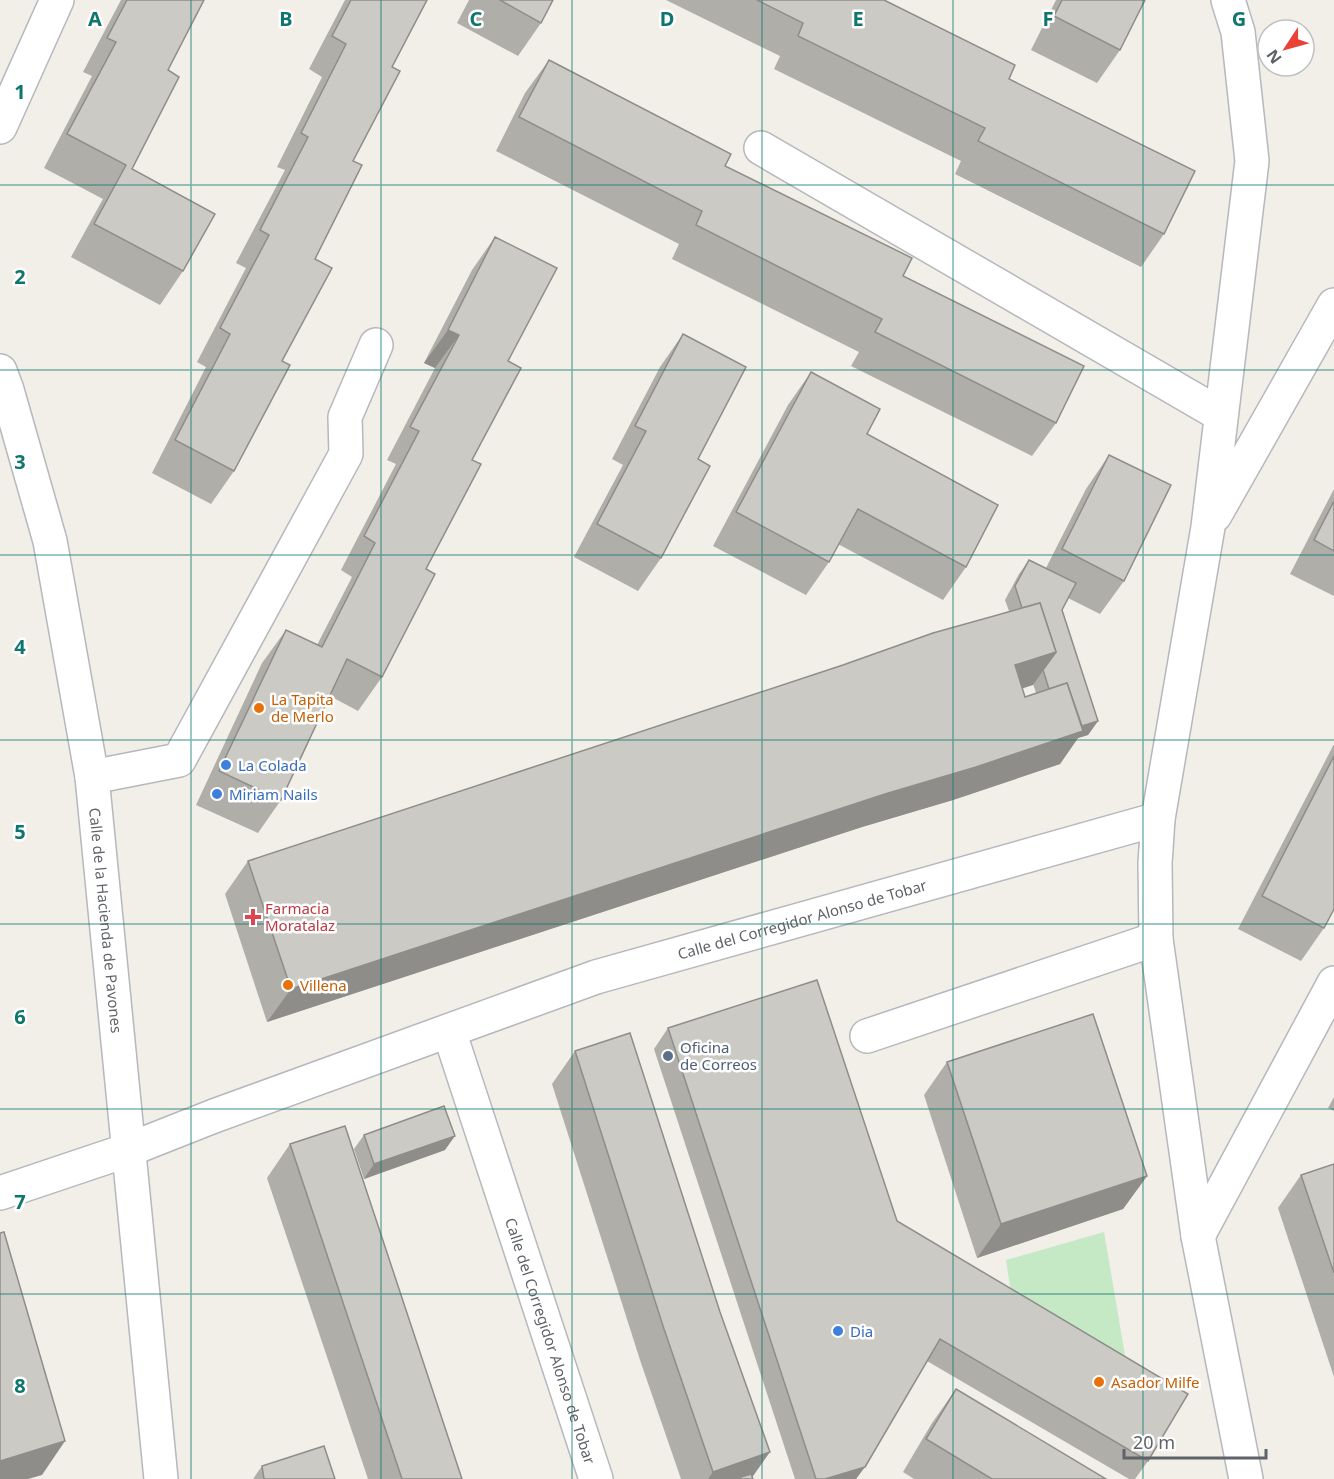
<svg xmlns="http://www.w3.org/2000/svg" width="1334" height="1479" viewBox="0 0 1334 1479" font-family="'Noto Sans',sans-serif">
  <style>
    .green { fill: #c5e8c5 }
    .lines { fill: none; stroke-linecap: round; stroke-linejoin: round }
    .minor-casing { stroke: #b5b8bc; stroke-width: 36 }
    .minor { stroke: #fff; stroke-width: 33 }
    .wall { fill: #afaea9; fill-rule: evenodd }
    .shaded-wall { fill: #8f8d8a }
    .building { fill: #cccac5; stroke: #8f8d8a; stroke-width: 1.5 }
    .grid { fill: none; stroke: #0f766e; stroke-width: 1.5; stroke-opacity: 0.55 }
    .food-dot { fill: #e8710a; stroke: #fff; stroke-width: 2 }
    .shop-dot { fill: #3f7fe0; stroke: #fff; stroke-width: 2 }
    .health-dot { fill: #e0444e; stroke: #fff; stroke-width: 2 }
    .service-dot { fill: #5c6f8a; stroke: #fff; stroke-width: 2 }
    .labels { text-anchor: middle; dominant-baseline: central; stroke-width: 5; stroke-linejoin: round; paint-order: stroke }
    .food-label { font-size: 15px; fill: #c56008; stroke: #fff; text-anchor: start }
    .shop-label { font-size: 15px; fill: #366cbe; stroke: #fff; text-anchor: start }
    .health-label { font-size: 15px; fill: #be3a42; stroke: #fff; text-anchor: start }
    .street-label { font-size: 15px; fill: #5f6368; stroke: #fff }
    .service-label { font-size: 15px; fill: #4e5e75; stroke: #fff; text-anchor: start }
    .grid-label { font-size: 20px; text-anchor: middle; font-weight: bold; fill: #0f766e; stroke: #fff; stroke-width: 5; stroke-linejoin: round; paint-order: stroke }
  </style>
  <rect width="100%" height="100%" fill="#f1efe8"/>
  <polygon class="green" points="1104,1232 1127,1367 1012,1299 1006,1260"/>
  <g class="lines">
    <defs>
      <g id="minor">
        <polyline points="1228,0 1238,32 1252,161 1208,527 1158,819 1155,863 1156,939 1198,1236 1246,1479"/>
        <polyline points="0,127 57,0"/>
        <polyline points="761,148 1221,415"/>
        <path id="s1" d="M0 371 7 390 50 541 92 777 161 1479"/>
        <polyline points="1215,515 1334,305"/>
        <polyline points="92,777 179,760 346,454 345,417 376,345"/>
        <path id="s2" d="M449 1031 596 1479"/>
        <polyline points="867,1036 1156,939"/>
        <path id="s3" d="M0 1193 128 1150 214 1116 596 977 1158 819"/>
        <polyline points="1198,1236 1334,983"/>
      </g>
    </defs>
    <use href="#minor" class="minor-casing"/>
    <use href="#minor" class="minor"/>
  </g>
  <g class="wall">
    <polygon points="121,0 204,0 168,70 132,169 183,271 160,305 71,257 103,199 44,168 92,76 83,72"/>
    <polygon points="345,0 427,0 392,67 353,161 315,259 282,361 234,471 211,504 152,473 206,367 197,362 246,268 236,263 285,170 277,167 322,77 309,69"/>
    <polygon points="469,0 553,0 541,23 518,56 457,23"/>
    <polygon points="666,0 884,0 1009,79 1164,234 1141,267 955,174 961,161 774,69 780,56"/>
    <polygon points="1056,0 1145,0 1120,50 1097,83 1031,50"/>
    <polygon points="549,60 725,166 903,276 1056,423 1032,456 851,366 859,352 672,259 679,244 496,151 525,93"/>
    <polygon points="495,237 508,361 472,460 426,569 382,677 358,711 330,696 281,800 258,833 196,805 262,663 286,630 317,645 352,577 341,570 396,464 387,460 435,368 424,363 472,270"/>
    <polygon points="683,334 698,459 661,558 638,591 574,557 623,465 612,459 660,367"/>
    <polygon points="811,372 867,434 966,567 943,600 838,544 829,562 806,595 713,546 788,405"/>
    <path d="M1109 455 1124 581 1100 614 1068 598 1062 610 1098 721 1088 735 1078 738 1060 764 953 800 862 827 267 1022 225 894 248 861 1009 611 1005 600 1019 574 1029 560 1046 568 1086 489ZM1033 684 1036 693 1025 697 1022 688Z"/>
    <polygon points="1334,489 1334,596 1290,574"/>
    <polygon points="1334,744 1334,909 1324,928 1301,961 1238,929"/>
    <polygon points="668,1028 897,1221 1148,1461 1135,1479 1129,1479 927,1361 856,1479 795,1479 654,1049"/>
    <polygon points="575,1051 753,1477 753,1479 681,1479 641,1363 552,1084"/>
    <polygon points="947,1062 1147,1176 1123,1209 977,1258 924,1095"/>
    <polygon points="1334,1097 1334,1111 1328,1108"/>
    <polygon points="364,1135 445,1150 364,1179 354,1149"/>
    <polygon points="290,1144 462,1479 368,1479 267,1178"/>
    <polygon points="1334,1164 1334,1377 1278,1208 1301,1175"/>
    <polygon points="956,1389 1106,1479 914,1479 903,1472 932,1423"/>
    <polygon points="262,1466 335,1479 253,1479"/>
  </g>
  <g class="shaded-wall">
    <polygon points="448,330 459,335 435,368 424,363"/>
    <polygon points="1056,652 1033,685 992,698 1015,665"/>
    <polygon points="1098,721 1088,735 1078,738 1060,764 953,800 862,827 267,1022 291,989"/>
    <polygon points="455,1136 445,1150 364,1179 374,1164"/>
    <polygon points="1147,1176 1123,1209 977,1258 1001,1224"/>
    <polygon points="65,1441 42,1475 28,1479 0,1479 0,1461"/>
    <polygon points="770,1452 751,1479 708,1479 713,1472"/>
    <polygon points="865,1467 856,1479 825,1479"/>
  </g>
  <g class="building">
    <polygon points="127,0 204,0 168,70 179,77 132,169 215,214 183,271 94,224 126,165 67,134 116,42 107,38"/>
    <polygon points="351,0 427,0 392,67 400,71 353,161 362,165 315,259 332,268 282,361 290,365 234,471 175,440 230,334 220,328 269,235 260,230 308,137 301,133 346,44 332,36"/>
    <polygon points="500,0 553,0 541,23"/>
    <polygon points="757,0 884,0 1015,65 1009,79 1195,171 1164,234 978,141 985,128 798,36 803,23"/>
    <polygon points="1062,0 1145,0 1120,50 1054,16"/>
    <polygon points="549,60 731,154 725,166 912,258 903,276 1084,366 1056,423 875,332 882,319 696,225 702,211 519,117"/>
    <polygon points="495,237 557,268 508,361 521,368 472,460 481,464 426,569 435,574 382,677 347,659 281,800 219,771 286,630 322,647 375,543 364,536 419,431 410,427 459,335 448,330"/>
    <polygon points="683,334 746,367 698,459 710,466 661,558 597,524 646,431 635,426"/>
    <polygon points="811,372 880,409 867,434 998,505 966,567 858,509 829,562 736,512"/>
    <polygon points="1109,455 1171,485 1124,581 1062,549"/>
    <polygon points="1334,501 1334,551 1314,540"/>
    <polygon points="1029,560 1076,583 1062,610 1098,721 1082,726 1067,683 1049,689 1043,670 1056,652 1040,603 1022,608 1015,586"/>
    <polygon points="1040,603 1056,652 1015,665 1025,697 1067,683 1083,731 976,767 885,794 291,989 248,861 843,665 933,633"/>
    <polygon points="1334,756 1334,909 1324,928 1262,896"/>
    <polygon points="817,980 897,1221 1188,1394 1148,1461 940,1339 865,1467 825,1479 816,1479 668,1028"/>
    <polygon points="1093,1014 1147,1176 1001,1224 947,1062"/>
    <polygon points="630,1033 720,1312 770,1452 713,1472 664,1329 575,1051"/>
    <polygon points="444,1106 455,1136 374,1164 364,1135"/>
    <polygon points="345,1126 462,1479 402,1479 290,1144"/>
    <polygon points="1334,1164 1334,1273 1301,1175"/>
    <polygon points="4,1232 65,1441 0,1461 0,1233"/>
    <polygon points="956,1389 1106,1479 992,1479 926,1439"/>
    <polygon points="324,1446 335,1479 264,1479 262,1466"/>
    <polygon points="751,1474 753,1479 735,1479"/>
  </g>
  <path class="grid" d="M191 0V1479M381 0V1479M572 0V1479M762 0V1479M953 0V1479M1143 0V1479M0 185H1334M0 370H1334M0 555H1334M0 740H1334M0 924H1334M0 1109H1334M0 1294H1334"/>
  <g class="food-dot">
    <circle cx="259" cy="708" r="6"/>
    <circle cx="288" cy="985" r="6"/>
    <circle cx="1099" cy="1382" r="6"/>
  </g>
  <g class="shop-dot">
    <circle cx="226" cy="765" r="6"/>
    <circle cx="217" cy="794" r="6"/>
    <circle cx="838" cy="1331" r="6"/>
  </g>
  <path class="health-dot" d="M250 908h6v6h6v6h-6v6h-6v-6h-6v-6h6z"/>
  <circle class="service-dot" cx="668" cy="1056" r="6"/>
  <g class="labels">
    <g class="food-label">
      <text x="271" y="699">La Tapita<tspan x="271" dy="17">de Merlo</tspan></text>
      <text x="300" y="985">Villena</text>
      <text x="1111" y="1382">Asador Milfe</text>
    </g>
    <g class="shop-label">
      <text x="238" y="765">La Colada</text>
      <text x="229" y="794">Miriam Nails</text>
      <text x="850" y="1331">Dia</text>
    </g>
    <g class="health-label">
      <text x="265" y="908">Farmacia<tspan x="265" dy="17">Moratalaz</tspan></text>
    </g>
    <g class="street-label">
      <text stroke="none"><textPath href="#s3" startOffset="848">Calle del Corregidor Alonso de Tobar</textPath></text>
      <text stroke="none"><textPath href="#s1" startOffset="561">Calle de la Hacienda de Pavones</textPath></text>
      <text stroke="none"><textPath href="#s2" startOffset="326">Calle del Corregidor Alonso de Tobar</textPath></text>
    </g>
    <g class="service-label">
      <text x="680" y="1047">Oficina<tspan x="680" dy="17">de Correos</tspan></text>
    </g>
  </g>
  <g class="grid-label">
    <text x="95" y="26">A</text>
    <text x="286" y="26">B</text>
    <text x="476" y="26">C</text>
    <text x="667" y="26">D</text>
    <text x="858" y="26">E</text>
    <text x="1048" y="26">F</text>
    <text x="1239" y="26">G</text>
    <text x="20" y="99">1</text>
    <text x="20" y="284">2</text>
    <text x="20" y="469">3</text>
    <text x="20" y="654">4</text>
    <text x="20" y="839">5</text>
    <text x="20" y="1024">6</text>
    <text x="20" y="1209">7</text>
    <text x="20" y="1393">8</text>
  </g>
  <g transform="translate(1286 48) rotate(234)"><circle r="28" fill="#ffffff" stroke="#bfc1c3" stroke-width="1.5"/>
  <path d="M0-4.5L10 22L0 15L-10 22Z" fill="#ea4335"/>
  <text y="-9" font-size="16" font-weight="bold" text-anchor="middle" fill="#5f6368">N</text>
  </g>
  <path d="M1124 1449v9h142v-9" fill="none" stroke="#5f6368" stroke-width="3"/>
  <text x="1133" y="1449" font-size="18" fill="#5f6368" stroke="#ffffff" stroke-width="4.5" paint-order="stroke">20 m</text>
</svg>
